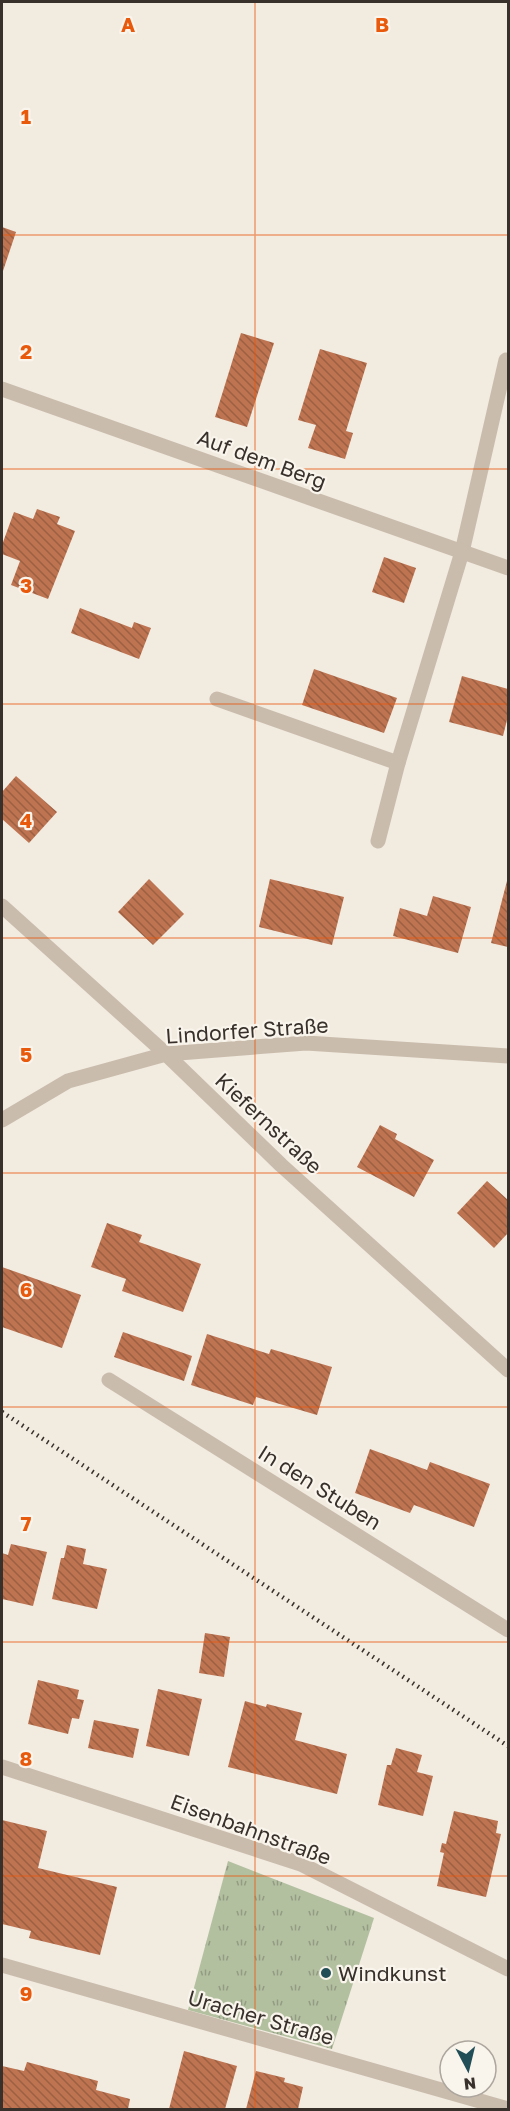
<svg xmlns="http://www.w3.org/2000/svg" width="510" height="2111" viewBox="0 0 510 2111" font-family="'Golos Text',sans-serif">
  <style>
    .grass { fill: url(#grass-tufts) }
    .building { fill: url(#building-back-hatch) }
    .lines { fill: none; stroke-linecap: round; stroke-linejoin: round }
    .service { stroke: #c9bcac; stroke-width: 15 }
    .minor { stroke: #c9bcac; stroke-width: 15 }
    .tertiary { stroke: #c9bcac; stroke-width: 15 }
    .rail { stroke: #38302b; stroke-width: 4.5; stroke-dasharray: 1.5 4.5; stroke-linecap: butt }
    .grid { fill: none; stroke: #e8590c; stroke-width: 1.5; stroke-opacity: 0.55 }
    .poi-dot { fill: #224f57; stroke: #f9f4ec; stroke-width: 2 }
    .labels { text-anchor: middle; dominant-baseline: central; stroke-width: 4.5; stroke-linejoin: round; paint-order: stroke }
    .street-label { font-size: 21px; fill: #38302b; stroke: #f9f4ec }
    .poi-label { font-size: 21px; fill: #38302b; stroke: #f9f4ec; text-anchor: start }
    .grid-label { font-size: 20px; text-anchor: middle; font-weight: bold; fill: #e8590c; stroke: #f9f4ec; stroke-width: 4.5; stroke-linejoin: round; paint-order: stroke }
  </style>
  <defs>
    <pattern id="grass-tufts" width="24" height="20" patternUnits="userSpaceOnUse" patternTransform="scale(1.5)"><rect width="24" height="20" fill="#b3c0a0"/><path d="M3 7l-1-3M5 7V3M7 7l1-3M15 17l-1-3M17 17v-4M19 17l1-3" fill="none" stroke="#939c83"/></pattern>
    <pattern id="building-back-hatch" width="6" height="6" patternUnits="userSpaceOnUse" patternTransform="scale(1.5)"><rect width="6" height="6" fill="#bf7451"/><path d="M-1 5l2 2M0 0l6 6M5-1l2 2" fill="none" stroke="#9c6043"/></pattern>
  </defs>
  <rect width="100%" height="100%" fill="#f2ebe0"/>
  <polygon class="grass" points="228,1861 374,1918 332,2049 188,2010"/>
  <g class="building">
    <polygon points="2,227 16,232 2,274"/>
    <polygon points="241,333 274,343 247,427 215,417"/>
    <polygon points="320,349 367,363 346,431 353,433 345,459 308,448 316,425 298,420"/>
    <polygon points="37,509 60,517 57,524 75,531 48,599 11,585 20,561 2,554 2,545 14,512 33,519"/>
    <polygon points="384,557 416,568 404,603 372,592"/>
    <polygon points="80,608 132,628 134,622 151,628 139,659 71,633"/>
    <polygon points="314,669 397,698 384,733 302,705"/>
    <polygon points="462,676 508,689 508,716 503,736 449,722"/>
    <polygon points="16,776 57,812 29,843 2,819 2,792"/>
    <polygon points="508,877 508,947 491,943"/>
    <polygon points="149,879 184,914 153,945 118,912"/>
    <polygon points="270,879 344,897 332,945 259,927"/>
    <polygon points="433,896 471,907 458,953 393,936 400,908 427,916"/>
    <polygon points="380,1125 397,1134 395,1139 434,1160 414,1197 357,1167"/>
    <polygon points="487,1181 508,1200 508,1233 494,1248 457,1213"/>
    <polygon points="107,1223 142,1235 139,1242 201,1264 183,1312 122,1291 126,1279 91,1267"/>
    <polygon points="2,1267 81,1295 62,1348 2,1327"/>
    <polygon points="123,1332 192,1356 184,1381 114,1357"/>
    <polygon points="207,1334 269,1354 271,1349 332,1367 317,1415 256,1397 253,1405 191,1385"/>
    <polygon points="370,1449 427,1470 430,1462 490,1484 474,1527 414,1505 410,1513 355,1493"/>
    <polygon points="11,1544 47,1552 33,1606 2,1599 2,1553 8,1555"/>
    <polygon points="67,1545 86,1549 83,1564 107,1569 97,1609 52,1599 61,1558 64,1558"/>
    <polygon points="205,1633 230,1637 224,1677 199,1673"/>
    <polygon points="38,1680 79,1690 77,1699 84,1700 79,1719 72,1718 68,1734 28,1724"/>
    <polygon points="158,1689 202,1699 189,1756 146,1746"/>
    <polygon points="245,1701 266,1707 267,1704 302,1713 295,1740 347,1754 337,1794 228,1767"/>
    <polygon points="94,1720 139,1729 133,1758 88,1748"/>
    <polygon points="396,1748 422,1755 417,1772 433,1776 423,1816 378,1805 387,1765 391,1765"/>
    <polygon points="454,1811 498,1821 496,1833 501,1834 486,1897 437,1886 444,1853 440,1852 442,1843 446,1844"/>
    <polygon points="2,1820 47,1831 38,1868 117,1887 100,1955 29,1938 31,1931 2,1924"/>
    <polygon points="184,2051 237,2066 225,2109 169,2109"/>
    <polygon points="27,2062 98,2081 96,2090 130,2099 128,2109 2,2109 2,2066 24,2071"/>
    <polygon points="256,2071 285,2078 284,2082 303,2087 298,2109 246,2109"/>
  </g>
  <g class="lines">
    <polyline class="service" points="462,552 506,360"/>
    <g class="minor">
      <polyline points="2,389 508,568"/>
      <polyline points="217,699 398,763"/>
      <polyline points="378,841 398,763 462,552"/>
      <polyline points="2,906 166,1054 281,1165 508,1370"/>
      <polyline points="109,1380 508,1630"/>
      <polyline points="2,1767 301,1864 508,1969"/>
      <polyline points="2,1965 508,2109"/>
    </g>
    <polyline class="tertiary" points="2,1120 68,1081 166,1054 306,1043 508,1056"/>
    <polyline class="rail" points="2,1412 508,1746"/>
  </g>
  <path class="grid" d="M255 2V2110M2 235H508M2 469H508M2 704H508M2 938H508M2 1173H508M2 1407H508M2 1642H508M2 1876H508"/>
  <circle class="poi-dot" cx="326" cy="1973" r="6"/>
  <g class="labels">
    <g class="street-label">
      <text transform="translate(262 459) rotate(20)">Auf dem Berg</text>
      <text transform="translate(247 1030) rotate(-4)">Lindorfer Straße</text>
      <text transform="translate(269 1123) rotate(43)">Kiefernstraße</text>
      <text transform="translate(320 1487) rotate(32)">In den Stuben</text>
      <text transform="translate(251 1829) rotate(20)">Eisenbahnstraße</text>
      <text transform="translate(261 2017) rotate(16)">Uracher Straße</text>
    </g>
    <g class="poi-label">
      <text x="338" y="1973">Windkunst</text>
    </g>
  </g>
  <g class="grid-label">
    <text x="128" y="32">A</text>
    <text x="382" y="32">B</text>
    <text x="26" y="124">1</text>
    <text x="26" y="359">2</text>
    <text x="26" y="593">3</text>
    <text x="26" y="828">4</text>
    <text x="26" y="1062">5</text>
    <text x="26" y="1297">6</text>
    <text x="26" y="1531">7</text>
    <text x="26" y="1766">8</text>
    <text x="26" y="2001">9</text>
  </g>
  <rect width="510" height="2111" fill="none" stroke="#38302b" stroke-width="6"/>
  <g transform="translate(468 2069) rotate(173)"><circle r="28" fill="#f9f4ec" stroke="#aca69f" stroke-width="1.5"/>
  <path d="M0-4.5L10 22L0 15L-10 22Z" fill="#224f57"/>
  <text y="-9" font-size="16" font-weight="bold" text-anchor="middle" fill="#38302b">N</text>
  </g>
</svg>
